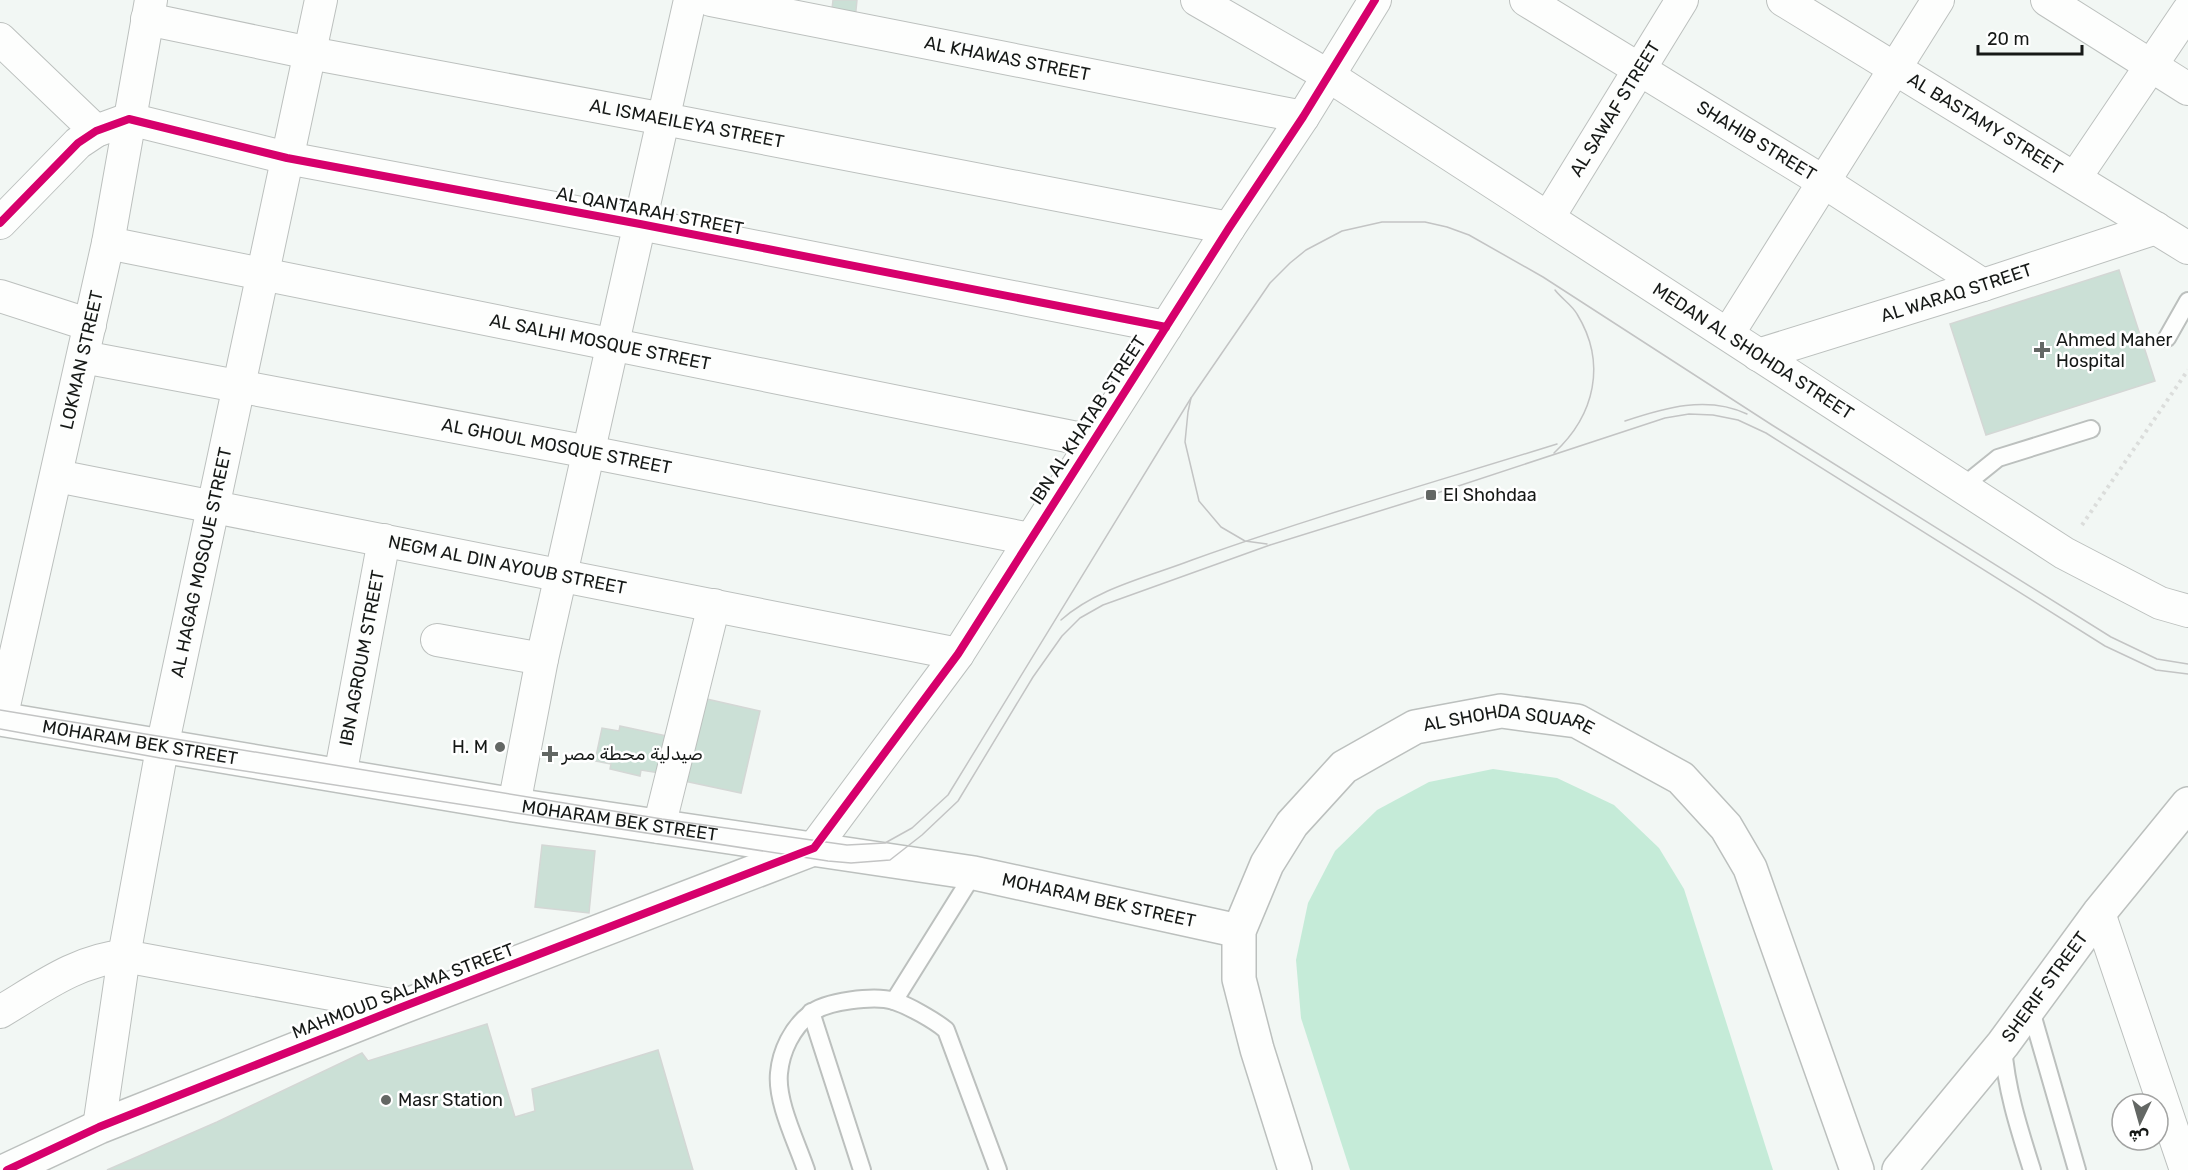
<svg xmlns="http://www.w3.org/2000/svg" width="2188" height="1170" viewBox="0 0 2188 1170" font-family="Rubik,Vazirmatn,sans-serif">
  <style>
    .green { fill: #c5ebd8 }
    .building { fill: #cbe0d6; stroke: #d4d7d5; stroke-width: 1.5 }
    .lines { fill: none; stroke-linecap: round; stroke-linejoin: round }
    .lane-casing { stroke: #bcc0be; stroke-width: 20 }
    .street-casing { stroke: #bcc0be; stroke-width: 34 }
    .secondary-casing { stroke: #bcc0be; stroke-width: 36 }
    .path { stroke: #dbdddb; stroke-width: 4; stroke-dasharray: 3 4.5; stroke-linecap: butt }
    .lane { stroke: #fdfefd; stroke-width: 16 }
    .street { stroke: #fdfefd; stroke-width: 32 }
    .secondary { stroke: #fdfefd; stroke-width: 33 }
    .tram { stroke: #c3c4c4; stroke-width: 1.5 }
    .cycleway-casing { stroke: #fff; stroke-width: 11 }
    .cycleway { stroke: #d6006c; stroke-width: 8 }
    .poi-dot { fill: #636764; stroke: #fff; stroke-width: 2 }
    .labels { text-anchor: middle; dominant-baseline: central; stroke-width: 5; stroke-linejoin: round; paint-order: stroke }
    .street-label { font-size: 18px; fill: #161917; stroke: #fff }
    .poi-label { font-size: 18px; fill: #161917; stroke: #fff; text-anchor: start }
  </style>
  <rect width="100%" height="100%" fill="#f2f7f4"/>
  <polygon class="green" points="1493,769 1557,778 1614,805 1659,848 1684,889 1773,1170 1350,1170 1301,1018 1296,960 1308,903 1335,851 1377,810 1429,782"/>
  <g class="building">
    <polygon points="833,0 857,0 855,20 831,18"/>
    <polygon points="2119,270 2155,381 1986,435 1950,324"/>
    <polygon points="698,697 760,711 741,793 679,780"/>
    <polygon points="620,726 667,736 659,773 641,770 640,776 610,769 611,764 595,761 602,728 619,731"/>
    <polygon points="542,845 595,851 589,913 535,907"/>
    <polygon points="487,1024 515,1117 535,1111 532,1089 658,1050 693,1170 107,1170 217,1122 362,1053 368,1061"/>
  </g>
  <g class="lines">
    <defs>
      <g id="lane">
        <polyline points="2167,338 2188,301"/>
        <polyline points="1962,487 1998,458 2091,429"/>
        <polyline points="894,1001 974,873"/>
        <polyline points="2030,1007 2077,1170"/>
        <polyline points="811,1012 862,1170"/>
        <path d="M2003 1046C2006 1089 2019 1129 2032 1170"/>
        <path d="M806 1170C797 1143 776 1102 779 1073 781 1051 792 1028 810 1014 825 1001 875 995 894 1001 909 1006 934 1020 946 1030L998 1170"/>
      </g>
      <g id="street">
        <path id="s1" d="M711 0 1303 117"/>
        <path id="s2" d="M1197 0 1329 76 2064 553 2160 603 2188 611"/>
        <path id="s3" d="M1526 0 1824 182 1983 285"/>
        <path id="s4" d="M1783 0 2188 248"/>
        <polyline points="2047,0 2188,89"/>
        <path id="s5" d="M147 19 310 53 664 119 1229 228"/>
        <polyline points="0,39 96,131"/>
        <polyline points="2075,178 2188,11"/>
        <path id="s6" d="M1548 218 1682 0"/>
        <polyline points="0,223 78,143 96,131 129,119 287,158 640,224 1166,327"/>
        <path id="s7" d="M108 243 1092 441"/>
        <polyline points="0,296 90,325"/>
        <polyline points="1728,334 1938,0"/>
        <path id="s8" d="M1758 355 1983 285 2156 228"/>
        <path id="s9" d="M83 357 589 452 1030 539"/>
        <path id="s10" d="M57 476 958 654"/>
        <polyline points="437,640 542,659"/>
        <path id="s11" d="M1 719 108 243 151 0"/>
        <path id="s12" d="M340 776 384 540"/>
        <polyline points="514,805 542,659 690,0"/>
        <polyline points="659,827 714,605"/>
        <polyline points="814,848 958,654 1229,228 1303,117 1375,0"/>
        <polyline points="2099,913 2186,1170"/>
        <path d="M0 1012C39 989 77 960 124 956L402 1007"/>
        <path id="s13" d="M99 1127 124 956 164 738 321 0"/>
      </g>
      <g id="secondary">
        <path id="s14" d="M0 719 514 805 974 873 1239 931"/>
        <polyline points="7,1170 99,1127 402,1007 813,849"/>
        <path id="s15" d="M1295 1170 1257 1049 1239 979V931L1267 864 1292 824 1344 767 1415 727 1501 711 1577 721 1681 778 1726 827 1750 868 1857 1170"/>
        <path id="s16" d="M1899 1170 2003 1044 2099 913 2188 804"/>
      </g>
    </defs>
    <use href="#lane" class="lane-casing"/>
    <use href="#street" class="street-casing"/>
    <use href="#secondary" class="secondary-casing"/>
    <polyline class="path" points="2082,525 2188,370"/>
    <use href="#lane" class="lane"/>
    <use href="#street" class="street"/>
    <use href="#secondary" class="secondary"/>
    <g class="tram">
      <path d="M1625 421C1664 408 1707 395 1747 414"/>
      <path d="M1554 453C1595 415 1607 363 1577 314 1572 305 1562 299 1555 290"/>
      <polyline points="1267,544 1245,541 1221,527 1199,501 1185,442 1188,412 1191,398 1270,283 1290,263 1306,250 1342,231 1382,222 1425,222 1447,227 1469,235 1543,277 1772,425 2111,637 2157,659 2188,664"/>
      <path d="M1061 620C1097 588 1148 577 1192 560 1312 517 1435 482 1557 444"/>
      <polyline points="0,710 662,819 847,845 885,843 912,828 948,795 1191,398"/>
      <polyline points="0,729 160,758 828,861 851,863 890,860 922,835 958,801 1033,677 1062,636 1080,618 1103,605 1270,545 1431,495 1665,418 1689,414 1713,415 1738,420 1766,433 2105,646 2156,670 2188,674"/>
    </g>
    <defs>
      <g id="cycleway">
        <polyline points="0,223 78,143 96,131 129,119 287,158 640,224 1166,327"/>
        <polyline points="7,1170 99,1127 402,1007 814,848 958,654 1229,228 1303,117 1375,0"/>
      </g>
    </defs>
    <use href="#cycleway" class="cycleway-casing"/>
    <use href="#cycleway" class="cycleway"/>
  </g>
  <g class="poi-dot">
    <path d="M2039 341h6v6h6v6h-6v6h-6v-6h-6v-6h6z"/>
    <rect x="1425" y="489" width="12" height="12" rx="3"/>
    <circle cx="500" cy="747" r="6"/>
    <path d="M547 745h6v6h6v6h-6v6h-6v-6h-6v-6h6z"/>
    <circle cx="386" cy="1100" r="6"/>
  </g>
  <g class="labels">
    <g class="street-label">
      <text stroke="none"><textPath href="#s1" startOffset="302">AL KHAWAS STREET</textPath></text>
      <text stroke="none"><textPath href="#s6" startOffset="128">AL SAWAF STREET</textPath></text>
      <text stroke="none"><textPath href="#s5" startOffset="550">AL ISMAEILEYA STREET</textPath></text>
      <text stroke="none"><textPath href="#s4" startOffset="237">AL BASTAMY STREET</textPath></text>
      <text stroke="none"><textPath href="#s3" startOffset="270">SHAHIB STREET</textPath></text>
      <text transform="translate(650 211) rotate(11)">AL QANTARAH STREET</text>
      <text stroke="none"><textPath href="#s8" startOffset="208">AL WARAQ STREET</textPath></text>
      <text stroke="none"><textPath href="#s7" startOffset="502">AL SALHI MOSQUE STREET</textPath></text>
      <text stroke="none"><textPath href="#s2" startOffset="658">MEDAN AL SHOHDA STREET</textPath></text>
      <text stroke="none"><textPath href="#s11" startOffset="368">LOKMAN STREET</textPath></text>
      <text transform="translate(1088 420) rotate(-57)">IBN AL KHATAB STREET</text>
      <text stroke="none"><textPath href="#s9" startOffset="482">AL GHOUL MOSQUE STREET</textPath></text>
      <text stroke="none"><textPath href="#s13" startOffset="574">AL HAGAG MOSQUE STREET</textPath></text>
      <text stroke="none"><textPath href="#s10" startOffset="459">NEGM AL DIN AYOUB STREET</textPath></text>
      <text stroke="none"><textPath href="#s12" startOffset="120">IBN AGROUM STREET</textPath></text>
      <text stroke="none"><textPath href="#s15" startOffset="621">AL SHOHDA SQUARE</textPath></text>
      <text stroke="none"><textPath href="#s14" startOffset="142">MOHARAM BEK STREET</textPath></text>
      <text stroke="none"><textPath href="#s14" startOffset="628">MOHARAM BEK STREET</textPath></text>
      <text stroke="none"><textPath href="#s14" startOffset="1114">MOHARAM BEK STREET</textPath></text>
      <text stroke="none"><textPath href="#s16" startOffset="234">SHERIF STREET</textPath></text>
      <text transform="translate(403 991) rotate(-21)">MAHMOUD SALAMA STREET</text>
    </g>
    <g class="poi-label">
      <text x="2056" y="340">Ahmed Maher<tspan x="2056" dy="21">Hospital</tspan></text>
      <text x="1443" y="495">El Shohdaa</text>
      <text x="488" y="747" text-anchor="end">H. M</text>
      <text x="562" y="754">صيدلية محطة مصر</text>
      <text x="398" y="1100">Masr Station</text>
    </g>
  </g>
  <g transform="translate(2140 1122) rotate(185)"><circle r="28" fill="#ffffff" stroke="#a2a3a2" stroke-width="1.5"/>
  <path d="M0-4.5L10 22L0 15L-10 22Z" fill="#636764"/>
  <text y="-9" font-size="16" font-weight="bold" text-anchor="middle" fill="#161917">ش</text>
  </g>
  <path d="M1978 45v9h104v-9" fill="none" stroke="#161917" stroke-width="3"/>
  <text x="1987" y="45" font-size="18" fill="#161917" stroke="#ffffff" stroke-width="4.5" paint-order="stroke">20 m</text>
</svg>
